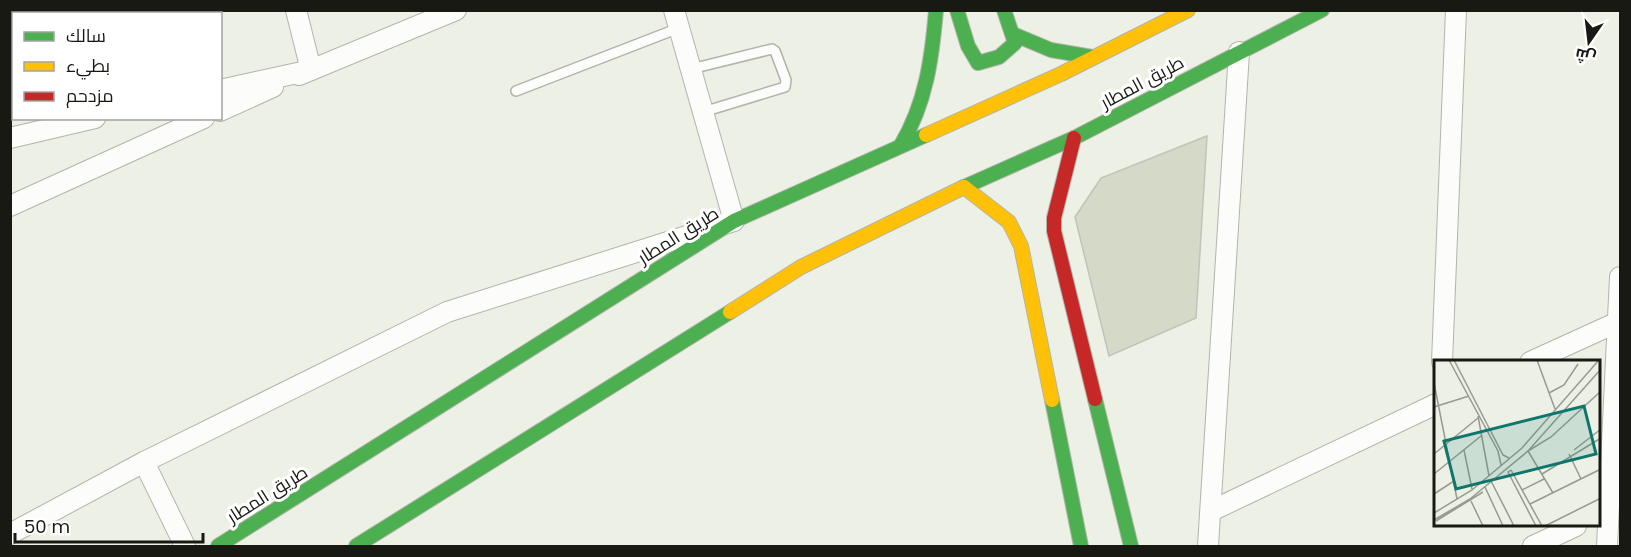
<svg xmlns="http://www.w3.org/2000/svg" width="1631" height="557" viewBox="0 0 1631 557" font-family="Poppins,Cairo,sans-serif">
  <style>
    .building { fill: #d5d9c7; stroke: #c1c3bb; stroke-width: 1.5 }
    .lines { fill: none; stroke-linecap: round; stroke-linejoin: round }
    .lane-casing { stroke: #b2b4ac; stroke-width: 12 }
    .street-casing { stroke: #b2b4ac; stroke-width: 22 }
    .fast-casing { stroke: #b2b4ac; stroke-width: 16 }
    .slow-casing { stroke: #b2b4ac; stroke-width: 16 }
    .jam-casing { stroke: #b2b4ac; stroke-width: 16 }
    .lane { stroke: #fcfdfb; stroke-width: 9 }
    .street { stroke: #fcfdfb; stroke-width: 20 }
    .fast { stroke: #4caf50; stroke-width: 14 }
    .slow { stroke: #ffc107; stroke-width: 14 }
    .jam { stroke: #c62828; stroke-width: 14 }
    .labels { text-anchor: middle; dominant-baseline: central; stroke-width: 6; stroke-linejoin: round; paint-order: stroke }
    .street-label { font-size: 18px; fill: #171912; stroke: #fff }
    .inset-road { fill: none; stroke: #979a91; stroke-width: 1.5 }
    .view { fill: #0f766e; fill-opacity: 0.15; stroke: #0f766e; stroke-width: 3 }
    .inset-edge { fill: none; stroke: #171912; stroke-width: 3 }
  </style>
  <rect width="100%" height="100%" fill="#edf0e5"/>
  <polygon class="building" points="1207,136 1196,318 1109,356 1075,217 1101,178"/>
  <g class="lines">
    <defs>
      <g id="lane">
        <polyline points="691,69 772,49 775,51 786,80 785,87 703,112"/>
        <polyline points="516,91 679,28"/>
      </g>
      <g id="street">
        <polyline points="296,10 311,70 299,75"/>
        <polyline points="220,90 311,70 456,10"/>
        <polyline points="220,111 273,87"/>
        <polyline points="10,138 95,118"/>
        <polyline points="10,206 204,118"/>
        <polyline points="1442,362 1456,10"/>
        <polyline points="1530,362 1620,321"/>
        <polyline points="144,462 185,546"/>
        <polyline points="1211,511 1436,404"/>
        <polyline points="10,534 144,462 447,312 734,221 674,10"/>
        <polyline points="1208,546 1239,52"/>
        <polyline points="1533,546 1576,526"/>
        <polyline points="1607,546 1620,277"/>
      </g>
      <g id="fast">
        <polyline points="957,10 968,46 978,63 999,57 1015,43 1004,10"/>
        <polyline points="1013,34 1051,50 1092,57"/>
        <path d="M901 145C926 103 932 58 936 10"/>
        <polyline points="964,187 1074,138 1322,10"/>
        <polyline points="1095,399 1131,546"/>
        <polyline points="1052,400 1081,546"/>
        <polyline points="218,546 734,221 926,135"/>
        <polyline points="356,546 730,312"/>
      </g>
      <g id="slow">
        <polyline points="926,135 1061,74 1188,10"/>
        <polyline points="964,187 1009,222 1021,246 1052,400"/>
        <polyline points="730,312 801,267 964,187"/>
      </g>
      <polyline id="jam" points="1074,138 1054,218 1054,231 1095,399"/>
    </defs>
    <use href="#lane" class="lane-casing"/>
    <use href="#street" class="street-casing"/>
    <use href="#fast" class="fast-casing"/>
    <use href="#slow" class="slow-casing"/>
    <use href="#jam" class="jam-casing"/>
    <use href="#lane" class="lane"/>
    <use href="#street" class="street"/>
    <use href="#fast" class="fast"/>
    <use href="#slow" class="slow"/>
    <use href="#jam" class="jam"/>
  </g>
  <g class="labels">
    <g class="street-label">
      <text transform="translate(1142 82) rotate(-28)">طريق المطار</text>
      <text transform="translate(678 235) rotate(-32)">طريق المطار</text>
      <text transform="translate(267 494) rotate(-32)">طريق المطار</text>
    </g>
  </g>
  <g transform="translate(1434 360)">
    <rect width="166" height="166" fill="#edf0e5"/>
    <path class="inset-road" d="M15 0 64 91 67 105M20 0 69 95 75 98M103 0 121 49M0 23 23 139M115 33 130 25 144 4M0 47 35 36M44 56 55 116M30 90 38 129M140 90 167 69M0 94 44 58M135 94 147 119M77 110 74 112 102 166M77 110 108 166M0 114 47 76M108 114 167 78M57 121 80 166M51 127 69 166M88 130 110 119M119 133 94 91 117 77 167 31M0 134 20 121M37 141 49 166M96 144 167 109M0 153 38 130 88 88 165 0M0 160 36 139 94 91 167 9M2 161 49 132M111 166 167 138"/>
    <path class="view" d="M150 46 162 94 22 129 10 81Z"/>
    <rect width="166" height="166" class="inset-edge"/>
  </g>
  <rect width="1631" height="557" fill="none" stroke="#171912" stroke-width="24"/>
  <rect x="12" y="12" width="210" height="108" fill="#ffffff" stroke="#a2a3a0" stroke-width="1.5"/>
  <rect x="24" y="32" width="30" height="9" fill="#4caf50" stroke="#a2a3a0" stroke-width="1.5"/>
  <text x="66" y="42" font-size="18" fill="#171912">سالك</text>
  <rect x="24" y="62" width="30" height="9" fill="#ffc107" stroke="#a2a3a0" stroke-width="1.5"/>
  <text x="66" y="72" font-size="18" fill="#171912">بطيء</text>
  <rect x="24" y="92" width="30" height="9" fill="#c62828" stroke="#a2a3a0" stroke-width="1.5"/>
  <text x="66" y="102" font-size="18" fill="#171912">مزدحم</text>
  <g transform="translate(1589 42) rotate(194)" stroke="#ffffff" stroke-width="4.5" paint-order="stroke">
  <path d="M0-4.5L10 22L0 15L-10 22Z" fill="#171912"/>
  <text y="-9" font-size="16" font-weight="bold" text-anchor="middle" fill="#171912">ش</text>
  </g>
  <path d="M15 533v9h188v-9" fill="none" stroke="#171912" stroke-width="3"/>
  <text x="24" y="533" font-size="18" fill="#171912" stroke="#ffffff" stroke-width="4.5" paint-order="stroke">50 m</text>
</svg>
